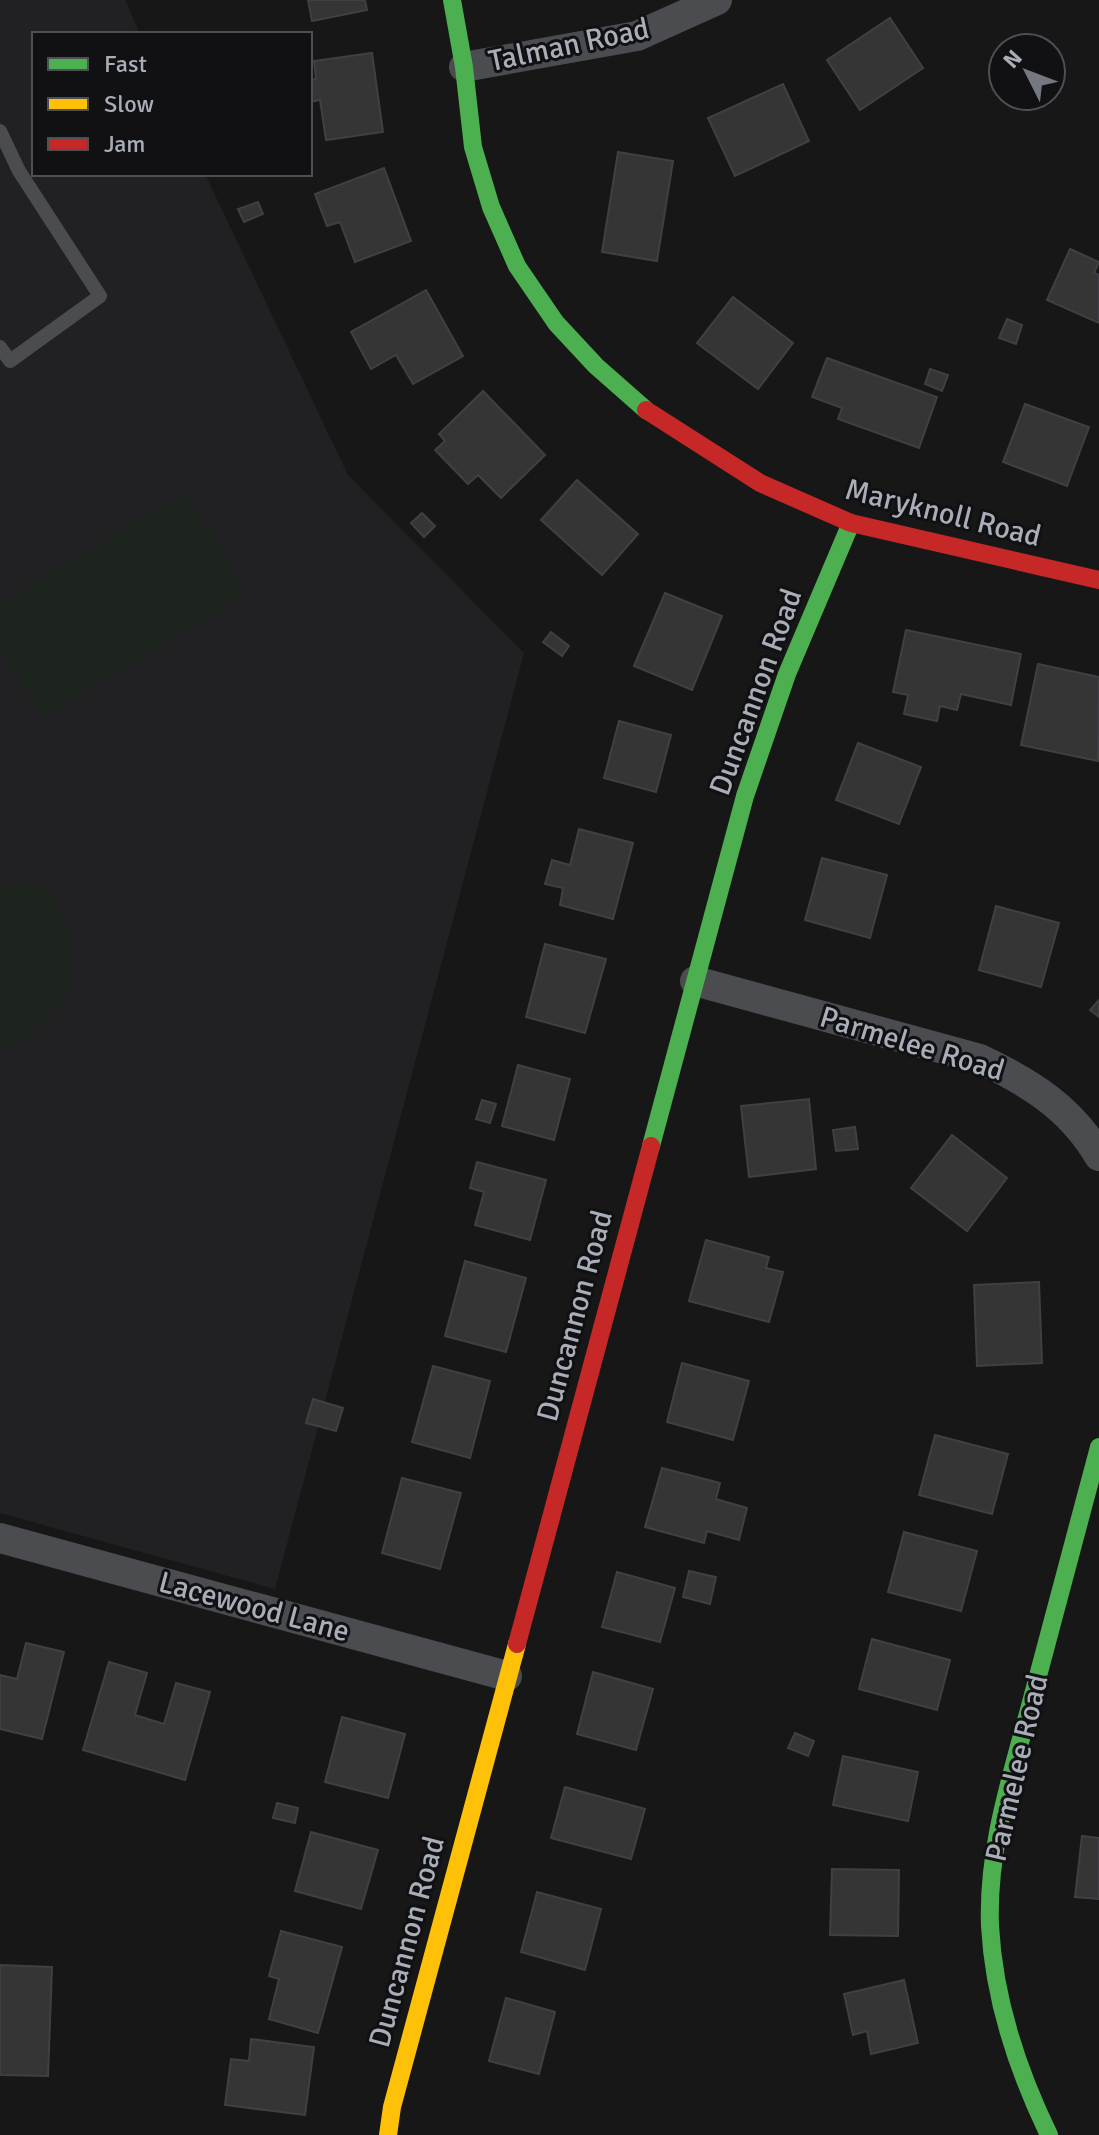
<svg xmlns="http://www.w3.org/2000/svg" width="1099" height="2135" viewBox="0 0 1099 2135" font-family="Signika,sans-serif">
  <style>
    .built { fill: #212123 }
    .green { fill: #1d241e }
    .building { fill: #353536; stroke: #3f4043; stroke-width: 2 }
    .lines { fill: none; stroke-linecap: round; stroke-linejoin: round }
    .lane { stroke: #4b4c50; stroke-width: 14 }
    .street { stroke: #4b4c50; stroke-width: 30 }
    .fast { stroke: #4caf50; stroke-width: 18 }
    .slow { stroke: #ffc107; stroke-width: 18 }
    .jam { stroke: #c62828; stroke-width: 18 }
    .labels { text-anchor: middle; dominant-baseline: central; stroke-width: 6; stroke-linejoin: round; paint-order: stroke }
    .street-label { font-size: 30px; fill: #a8adb8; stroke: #111113 }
  </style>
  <rect width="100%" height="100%" fill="#171717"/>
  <polygon class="built" points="0,0 125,0 140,34 34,34 34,174 205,174 348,475 524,653 275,1589 0,1513"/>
  <g class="green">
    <polygon points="185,492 246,593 43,717 0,646 0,604"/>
    <path d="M30 883C36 884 44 885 48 889 67 906 75 954 69 979 63 1009 30 1041 0 1046V887Z"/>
  </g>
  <g class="building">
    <polygon points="308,0 365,0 367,10 312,21"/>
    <polygon points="890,18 923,68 860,110 827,60"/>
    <polygon points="372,53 383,132 326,140 320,100 310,102 310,80 316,79 314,61"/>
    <polygon points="783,84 809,141 735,176 708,118"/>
    <polygon points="618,152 673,161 657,261 602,252"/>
    <polygon points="384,168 411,241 355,262 340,222 327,226 315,194"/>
    <polygon points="258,202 263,214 244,222 238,209"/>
    <polygon points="1070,249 1099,262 1094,273 1099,275 1099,323 1047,300"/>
    <polygon points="426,290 463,356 413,384 396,355 371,369 351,332"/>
    <polygon points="733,297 793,343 758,389 697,343"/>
    <polygon points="1007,319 1022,325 1016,344 999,338"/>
    <polygon points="827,358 937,397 919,448 838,419 842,408 812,397"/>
    <polygon points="930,369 948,375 942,391 925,384"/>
    <polygon points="483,391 545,455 501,498 478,475 468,484 435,450 445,441 439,434"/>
    <polygon points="1025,404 1089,427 1067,486 1003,462"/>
    <polygon points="577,480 638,534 602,575 541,520"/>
    <polygon points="422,513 435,526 424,537 411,523"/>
    <polygon points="665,593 722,616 692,690 634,666"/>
    <polygon points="906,630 1021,654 1011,705 961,694 957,710 940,706 937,721 904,714 908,695 893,692"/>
    <polygon points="551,632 569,646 562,656 543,642"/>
    <polygon points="1038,664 1099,677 1098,761 1021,745"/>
    <polygon points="619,721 671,735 656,792 604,778"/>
    <polygon points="858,743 921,767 899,824 836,800"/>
    <polygon points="579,829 633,843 613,919 560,905 563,888 545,884 552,860 570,865"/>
    <polygon points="822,858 887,875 870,938 805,920"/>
    <polygon points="996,906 1059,923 1041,987 979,970"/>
    <polygon points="545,944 606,959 585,1033 526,1017"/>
    <polygon points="1099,1000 1099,1017 1090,1010"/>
    <polygon points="518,1065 570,1079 554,1140 502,1126"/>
    <polygon points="809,1099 816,1169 749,1177 741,1106"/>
    <polygon points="482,1100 496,1104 490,1123 476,1119"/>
    <polygon points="855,1127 858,1149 836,1151 833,1130"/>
    <polygon points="952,1135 1007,1178 967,1231 911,1188"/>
    <polygon points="477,1162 546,1180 530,1240 475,1225 484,1192 470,1188"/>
    <polygon points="706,1240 769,1257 766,1268 783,1272 769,1322 689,1301"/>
    <polygon points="465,1261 526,1278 506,1352 445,1336"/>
    <polygon points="1039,1282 1042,1363 977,1366 974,1285"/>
    <polygon points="682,1363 749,1381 733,1440 667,1422"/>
    <polygon points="433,1366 490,1381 470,1458 412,1442"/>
    <polygon points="313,1399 343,1408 336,1431 306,1423"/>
    <polygon points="935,1435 1008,1454 992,1514 919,1495"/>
    <polygon points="662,1468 720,1483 716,1499 747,1508 739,1540 707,1531 704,1543 645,1527"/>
    <polygon points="402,1478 461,1493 440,1569 382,1553"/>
    <polygon points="904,1532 977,1551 961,1611 888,1592"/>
    <polygon points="689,1571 716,1577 710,1604 683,1597"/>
    <polygon points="617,1572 675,1588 660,1642 602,1627"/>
    <polygon points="872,1639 950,1660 937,1710 859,1689"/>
    <polygon points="26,1643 64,1652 42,1739 0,1729 0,1675 17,1679"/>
    <polygon points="109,1662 147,1673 135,1715 164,1724 176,1683 210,1692 185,1780 83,1750"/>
    <polygon points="593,1672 653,1689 636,1750 577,1734"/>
    <polygon points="342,1717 405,1734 388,1798 325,1782"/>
    <polygon points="795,1733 814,1741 808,1756 788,1748"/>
    <polygon points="843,1756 918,1772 908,1821 833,1805"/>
    <polygon points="565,1787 645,1809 631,1859 551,1838"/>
    <polygon points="277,1803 298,1808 295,1823 273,1818"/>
    <polygon points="311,1832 378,1850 361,1909 295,1891"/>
    <polygon points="1082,1836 1099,1838 1099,1899 1075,1897"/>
    <polygon points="832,1869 899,1870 898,1936 830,1935"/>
    <polygon points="537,1892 601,1909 585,1970 521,1952"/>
    <polygon points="281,1931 342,1947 318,2033 269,2019 279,1979 269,1976"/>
    <polygon points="0,1965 52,1967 48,2076 0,2075"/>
    <polygon points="904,1980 918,2043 871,2054 867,2031 853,2035 844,1994"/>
    <polygon points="506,1998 555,2012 539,2074 489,2061"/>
    <polygon points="251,2039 314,2047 305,2115 225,2105 231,2059 249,2061"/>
  </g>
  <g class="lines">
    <polyline class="lane" points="0,131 19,171 100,296 10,361 0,347"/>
    <g class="street">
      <polyline points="464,67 637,36 717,0"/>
      <path d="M695 981 980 1059C1029 1082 1071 1108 1099 1156"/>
      <polyline points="0,1538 507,1676"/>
    </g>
    <g class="fast">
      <polyline points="452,0 464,67 473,147 491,207 517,266 556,323 596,366 646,410"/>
      <polyline points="651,1146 745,796 787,674 851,523"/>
      <path d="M1049 2135C1017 2069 994 2000 990 1926 987 1850 1011 1777 1030 1706 1053 1619 1076 1533 1099 1447"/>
    </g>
    <polyline class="slow" points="388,2135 392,2107 517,1644"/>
    <g class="jam">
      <polyline points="646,410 760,483 851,523 1099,580"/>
      <polyline points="517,1644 651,1146"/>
    </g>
  </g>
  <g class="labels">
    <g class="street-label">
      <text transform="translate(569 45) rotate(-12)">Talman Road</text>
      <text transform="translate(943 513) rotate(14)">Maryknoll Road</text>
      <text transform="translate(756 692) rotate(-70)">Duncannon Road</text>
      <text transform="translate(912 1044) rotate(17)">Parmelee Road</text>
      <text transform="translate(575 1316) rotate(-75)">Duncannon Road</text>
      <text transform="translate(254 1607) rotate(15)">Lacewood Lane</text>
      <text transform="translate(1017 1768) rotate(-77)">Parmelee Road</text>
      <text transform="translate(407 1942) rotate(-75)">Duncannon Road</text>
    </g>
  </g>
  <rect x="32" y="32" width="280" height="144" fill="#111113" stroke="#4d4f55" stroke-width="2"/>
  <rect x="48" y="58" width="40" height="12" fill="#4caf50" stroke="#4d4f55" stroke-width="2"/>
  <text x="104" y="72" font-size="24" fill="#a8adb8">Fast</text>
  <rect x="48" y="98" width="40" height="12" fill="#ffc107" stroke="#4d4f55" stroke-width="2"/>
  <text x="104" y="112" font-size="24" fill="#a8adb8">Slow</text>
  <rect x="48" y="138" width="40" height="12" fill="#c62828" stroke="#4d4f55" stroke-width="2"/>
  <text x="104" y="152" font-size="24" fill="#a8adb8">Jam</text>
  <g transform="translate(1027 72) rotate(312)"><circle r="38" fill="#111113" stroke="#4d4f55" stroke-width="2"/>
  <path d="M0-6L14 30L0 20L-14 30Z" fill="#757880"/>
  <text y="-12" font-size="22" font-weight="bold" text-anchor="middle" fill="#a8adb8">N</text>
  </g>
</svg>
